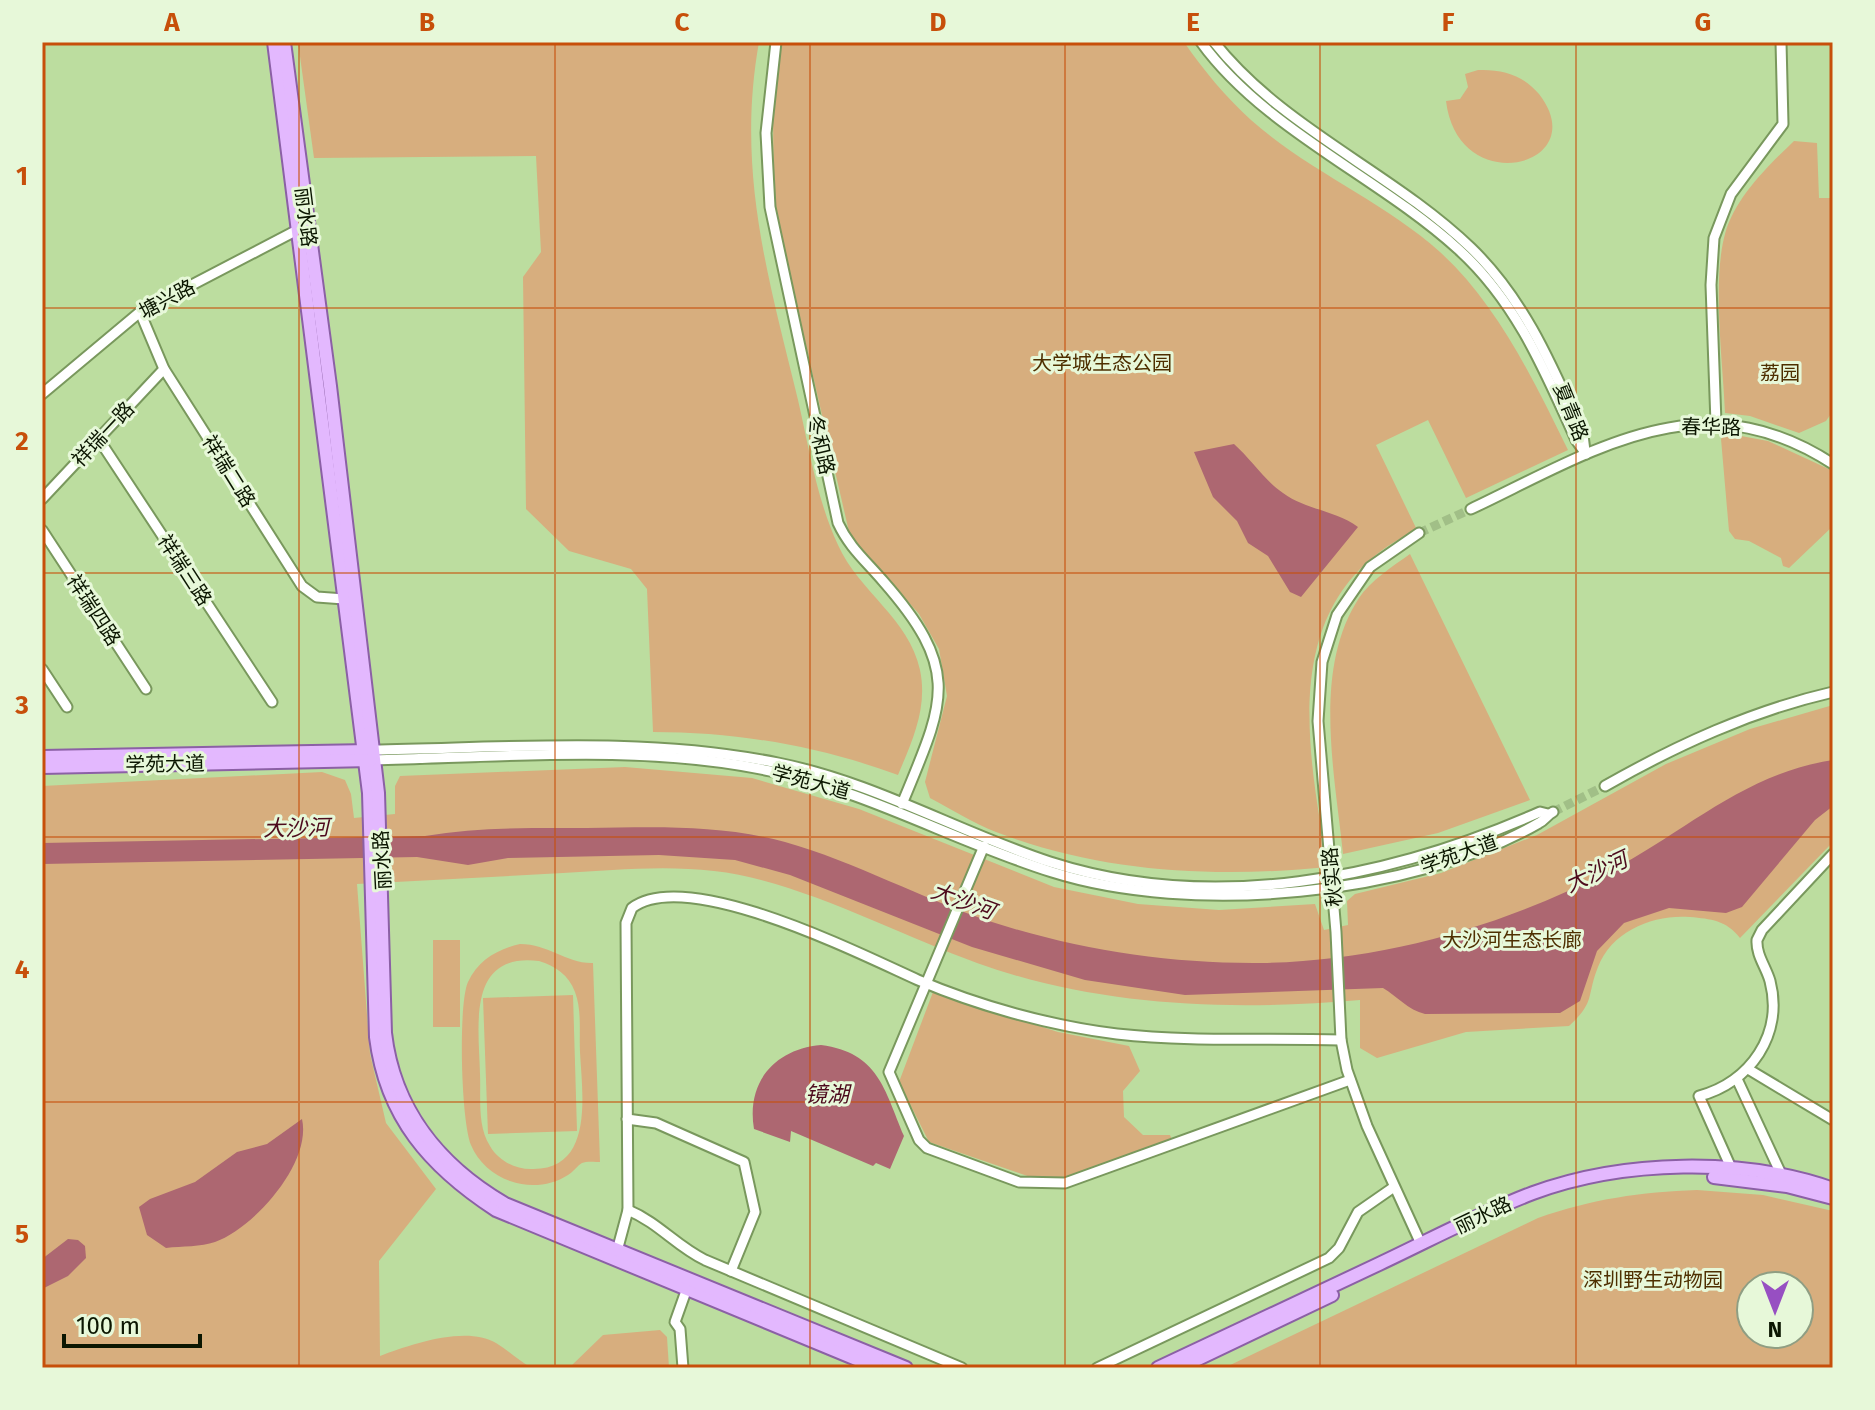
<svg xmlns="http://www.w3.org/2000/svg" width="1875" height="1410" viewBox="0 0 1875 1410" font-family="'Fira Sans','Noto Sans SC',sans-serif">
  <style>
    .green { fill: #d7ae7e; fill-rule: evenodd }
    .water { fill: #ad6771 }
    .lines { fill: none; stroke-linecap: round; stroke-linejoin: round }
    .minor-tunnel { stroke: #a1bf87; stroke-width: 9; stroke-dasharray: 9 4.5; stroke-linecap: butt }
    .minor-casing { stroke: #79985d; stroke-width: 13 }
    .major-casing { stroke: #8b60a5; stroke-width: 16 }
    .minor { stroke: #fff; stroke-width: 9 }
    .major { stroke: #e3b8fe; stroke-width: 12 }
    .grid { fill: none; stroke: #c74f0a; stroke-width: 2; stroke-opacity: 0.55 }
    .labels { text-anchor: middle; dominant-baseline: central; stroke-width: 6; stroke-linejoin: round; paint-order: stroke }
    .street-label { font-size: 20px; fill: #0b1601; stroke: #e7f8d9 }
    .park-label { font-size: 20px; fill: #4e2f00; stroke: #e7f8d9 }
    .water-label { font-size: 22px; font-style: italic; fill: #4d0b1d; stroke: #e7f8d9 }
    .neatline { fill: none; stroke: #c74f0a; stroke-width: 3 }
    .grid-label { font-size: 26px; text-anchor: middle; font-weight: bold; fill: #c74f0a }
  </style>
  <rect width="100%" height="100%" fill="#bcdd9f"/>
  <g class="green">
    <path d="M298 42H759C736 171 768 276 798 400 809 448 817 500 838 545 859 592 909 618 920 670 928 708 912 741 898 775 819 746 737 732 653 732L647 589 631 569 569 551 526 509 523 277 541 252 536 156 314 158Z"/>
    <path d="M782 42H1184C1204 71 1225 96 1251 120 1308 171 1383 201 1440 252 1498 305 1534 381 1568 450L1466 498 1428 420 1376 445 1417 530C1277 595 1306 743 1328 867 1216 878 1102 873 996 832 973 823 951 809 930 798L925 782 947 696 939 649 919 614 850 536 774 207 773 117Z"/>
    <path d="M1478 70C1502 69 1523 75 1539 94 1595 166 1458 201 1446 101L1460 99 1468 87 1465 74Z"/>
    <path d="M1794 141 1817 143 1819 198H1833V411L1826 421 1799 433 1750 416 1725 413C1723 363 1712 281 1725 234 1735 198 1767 167 1794 141Z"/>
    <polygon points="1725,433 1768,441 1833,471 1833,526 1789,568 1783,566 1781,558 1749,541 1735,539 1729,531 1721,439"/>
    <path d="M1410 554 1530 800 1438 833 1343 854C1335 774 1312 670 1359 598 1370 581 1393 566 1410 554Z"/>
    <path d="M1833 705V842L1740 938C1726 920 1711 919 1690 917 1655 914 1612 930 1598 967 1586 997 1596 1001 1569 1026L1466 1032 1377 1058 1360 1048V1000C1231 1011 1100 1007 977 963 897 934 797 880 714 871 665 865 612 870 563 873 494 877 426 880 357 884L370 1054 386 1123 436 1189 379 1261 380 1356C409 1345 466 1325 496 1343 509 1351 519 1361 532 1368H42V786L322 772 345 780 351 794 354 818 395 814V786L400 776 625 767 752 778 859 809 1054 887 1138 904 1219 910 1315 904 1324 930 1348 925 1347 901 1355 894 1441 873 1537 835 1666 764 1750 729Z"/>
    <rect x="433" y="940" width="27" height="87"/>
    <path d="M520 944C549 944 567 964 593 963L600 1162C596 1162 586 1161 582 1163 578 1165 573 1172 568 1175 551 1186 529 1188 510 1181 493 1175 478 1162 471 1145 461 1121 458 1004 468 982 478 960 498 949 520 944ZM539 961C555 966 569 975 575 992 582 1010 579 1033 580 1052 582 1093 595 1171 531 1169 514 1169 498 1160 490 1146 477 1126 481 1097 480 1074 479 1027 466 952 539 961Z"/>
    <polygon points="933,992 1058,1032 1129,1046 1140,1071 1123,1091 1124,1117 1143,1135 1170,1135 1172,1140 1068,1178 1036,1179 929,1142 899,1082"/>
    <polygon points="573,995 577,1131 488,1134 483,998"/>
    <path d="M1697 1190 1763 1195 1833 1211V1368H1224L1538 1218C1592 1199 1641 1192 1697 1190ZM1751 1286H1799V1334H1751Z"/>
    <polygon points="660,1330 667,1337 669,1368 569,1368 603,1335"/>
  </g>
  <g class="water">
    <path d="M1234 444C1251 459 1264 480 1283 493 1306 510 1335 510 1358 527L1301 597 1290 592 1268 556 1248 543 1237 521 1213 497 1194 452Z"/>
    <path d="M1833 760V806L1815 820 1742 907 1726 913 1669 908 1624 923 1597 951 1580 1001 1560 1013 1425 1014C1408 1010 1397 996 1383 988L1185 995 1085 980 972 947 790 875 735 860 659 855 508 858 468 865 417 857 42 864V843L425 836C478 827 532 828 587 828 655 827 719 824 785 842 856 862 922 899 992 922 1079 950 1171 964 1262 963 1384 961 1502 926 1610 871 1687 831 1743 774 1833 760Z"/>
    <path d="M821 1045C879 1053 884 1089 904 1136L890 1169 876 1163 873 1166 791 1131 790 1142 754 1129C746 1082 775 1049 821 1045Z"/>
    <path d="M302 1119C312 1163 254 1228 215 1242 201 1247 182 1246 166 1248L147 1235 139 1207 150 1199 195 1182 237 1152 267 1144Z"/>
    <polygon points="68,1239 78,1240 85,1246 86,1258 68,1276 42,1289 42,1259"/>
  </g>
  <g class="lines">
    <g class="minor-tunnel">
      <polyline points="1419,533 1471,509"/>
      <polyline points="1553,812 1605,786"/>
    </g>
    <defs>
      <g id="minor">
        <path d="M776 42 766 133 770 207 838 523C849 547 866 561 883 581 963 672 944 702 902 804"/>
        <path d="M1201 42C1264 129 1379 177 1458 249 1516 301 1545 371 1576 440L1586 454"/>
        <path d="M1214 42C1283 129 1392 172 1471 248 1525 300 1553 368 1583 435L1585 451"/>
        <polyline points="140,312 164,369 302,586 317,597 344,599"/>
        <polyline points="42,394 140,312 303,227"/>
        <polyline points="1716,423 1711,285 1714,238 1731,194 1783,124 1781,42"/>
        <polyline points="98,438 272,702"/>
        <polyline points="42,499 164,369"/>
        <path d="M1471 509C1595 450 1701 378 1833 464"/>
        <polyline points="42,530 146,689"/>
        <polyline points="1419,533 1370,567 1337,615 1322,662 1318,721 1336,932 1341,1040 1347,1070 1367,1126 1421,1244"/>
        <polyline points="42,669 67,707"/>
        <path d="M373 750C507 748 645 736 778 763 874 782 958 832 1050 862 1212 914 1388 879 1540 812L1548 814"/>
        <path d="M374 760C500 757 648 744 770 771 869 792 956 842 1052 872 1191 916 1412 896 1539 823 1545 820 1547 815 1553 812"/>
        <path d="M1605 786C1677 745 1751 711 1833 692"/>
        <polyline points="984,846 889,1072 919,1140 927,1148 1019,1182 1065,1183 1350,1080"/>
        <polyline points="1748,1069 1833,1120"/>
        <polyline points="1737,1079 1782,1176"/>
        <polyline points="627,1119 656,1123 744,1162 755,1212 731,1271"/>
        <path d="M1732 1170 1699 1096C1750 1083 1784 1034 1770 981 1766 967 1756 955 1757 940L1762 930 1833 854"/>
        <path d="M628 1210C659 1223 676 1246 705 1260L962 1368"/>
        <path d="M617 1251 628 1210 626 923 632 908C687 866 862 955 918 980 979 1006 1051 1026 1117 1034 1190 1042 1268 1038 1341 1040"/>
        <polyline points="683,1368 680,1329 675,1322 686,1291"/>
        <polyline points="1097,1368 1329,1258 1339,1248 1358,1212 1394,1187"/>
      </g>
      <g id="major">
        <path d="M274 42 369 793 376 1037C386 1117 430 1167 496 1210L878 1368"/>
        <path d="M284 42 330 386 378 793 385 1033C394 1110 440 1166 505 1204L906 1368"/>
        <polyline points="42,757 370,751"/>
        <polyline points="42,767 371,760"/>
        <polyline points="1714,1177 1787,1186 1833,1198"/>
        <path d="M1158 1368C1232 1333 1305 1299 1379 1264 1430 1240 1480 1213 1533 1193 1623 1160 1743 1157 1833 1189"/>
        <polyline points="1179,1368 1332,1295"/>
      </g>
    </defs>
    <use href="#minor" class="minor-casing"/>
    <use href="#major" class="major-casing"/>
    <use href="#minor" class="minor"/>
    <use href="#major" class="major"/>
  </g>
  <path class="grid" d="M299 42V1368M555 42V1368M810 42V1368M1065 42V1368M1320 42V1368M1576 42V1368M42 308H1833M42 573H1833M42 837H1833M42 1102H1833"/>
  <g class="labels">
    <g class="street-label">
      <text transform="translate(306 217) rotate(83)">丽水路</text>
      <text transform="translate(167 299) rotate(-28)">塘兴路</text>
      <text transform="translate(1571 412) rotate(68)">夏青路</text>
      <text transform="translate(1711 427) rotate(1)">春华路</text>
      <text transform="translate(103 434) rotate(-47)">祥瑞一路</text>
      <text transform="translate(821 445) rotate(77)">冬和路</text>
      <text transform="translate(229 471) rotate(58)">祥瑞二路</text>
      <text transform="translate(185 570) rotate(57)">祥瑞三路</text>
      <text transform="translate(94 610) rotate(57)">祥瑞四路</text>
      <text transform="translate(165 764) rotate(-1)">学苑大道</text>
      <text transform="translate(811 782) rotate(15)">学苑大道</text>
      <text transform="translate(1459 854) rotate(-19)">学苑大道</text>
      <text transform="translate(382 860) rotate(-93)">丽水路</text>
      <text transform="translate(1332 877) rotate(-95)">秋实路</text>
      <text transform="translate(1483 1215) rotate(-25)">丽水路</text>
    </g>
    <g class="park-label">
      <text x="1102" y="363">大学城生态公园</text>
      <text x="1780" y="373">荔园</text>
      <text x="1512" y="940">大沙河生态长廊</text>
      <text x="1653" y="1280">深圳野生动物园</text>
    </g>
    <g class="water-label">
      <text transform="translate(296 828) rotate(-1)">大沙河</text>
      <text transform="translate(1596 872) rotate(-25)">大沙河</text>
      <text transform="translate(963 901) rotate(20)">大沙河</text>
      <text x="827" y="1094">镜湖</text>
    </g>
  </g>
  <rect width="1875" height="1410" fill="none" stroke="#e7f8d9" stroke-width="88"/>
  <g transform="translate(1775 1310) rotate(180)"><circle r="38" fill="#e7f8d9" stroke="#8f9e83" stroke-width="2"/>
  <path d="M0-6L14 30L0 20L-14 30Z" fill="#974fc2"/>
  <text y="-12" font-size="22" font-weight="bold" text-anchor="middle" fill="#0b1601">N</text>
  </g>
  <path d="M64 1334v12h136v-12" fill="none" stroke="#0b1601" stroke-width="4"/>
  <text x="76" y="1334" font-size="24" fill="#0b1601" stroke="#e7f8d9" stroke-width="6" paint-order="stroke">100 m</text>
  <rect x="44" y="44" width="1787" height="1322" class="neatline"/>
  <g class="grid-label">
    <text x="172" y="31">A</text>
    <text x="427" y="31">B</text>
    <text x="682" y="31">C</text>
    <text x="938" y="31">D</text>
    <text x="1193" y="31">E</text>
    <text x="1448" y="31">F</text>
    <text x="1703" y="31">G</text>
    <text x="22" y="185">1</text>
    <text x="22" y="450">2</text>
    <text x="22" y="714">3</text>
    <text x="22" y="978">4</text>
    <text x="22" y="1243">5</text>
  </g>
</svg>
